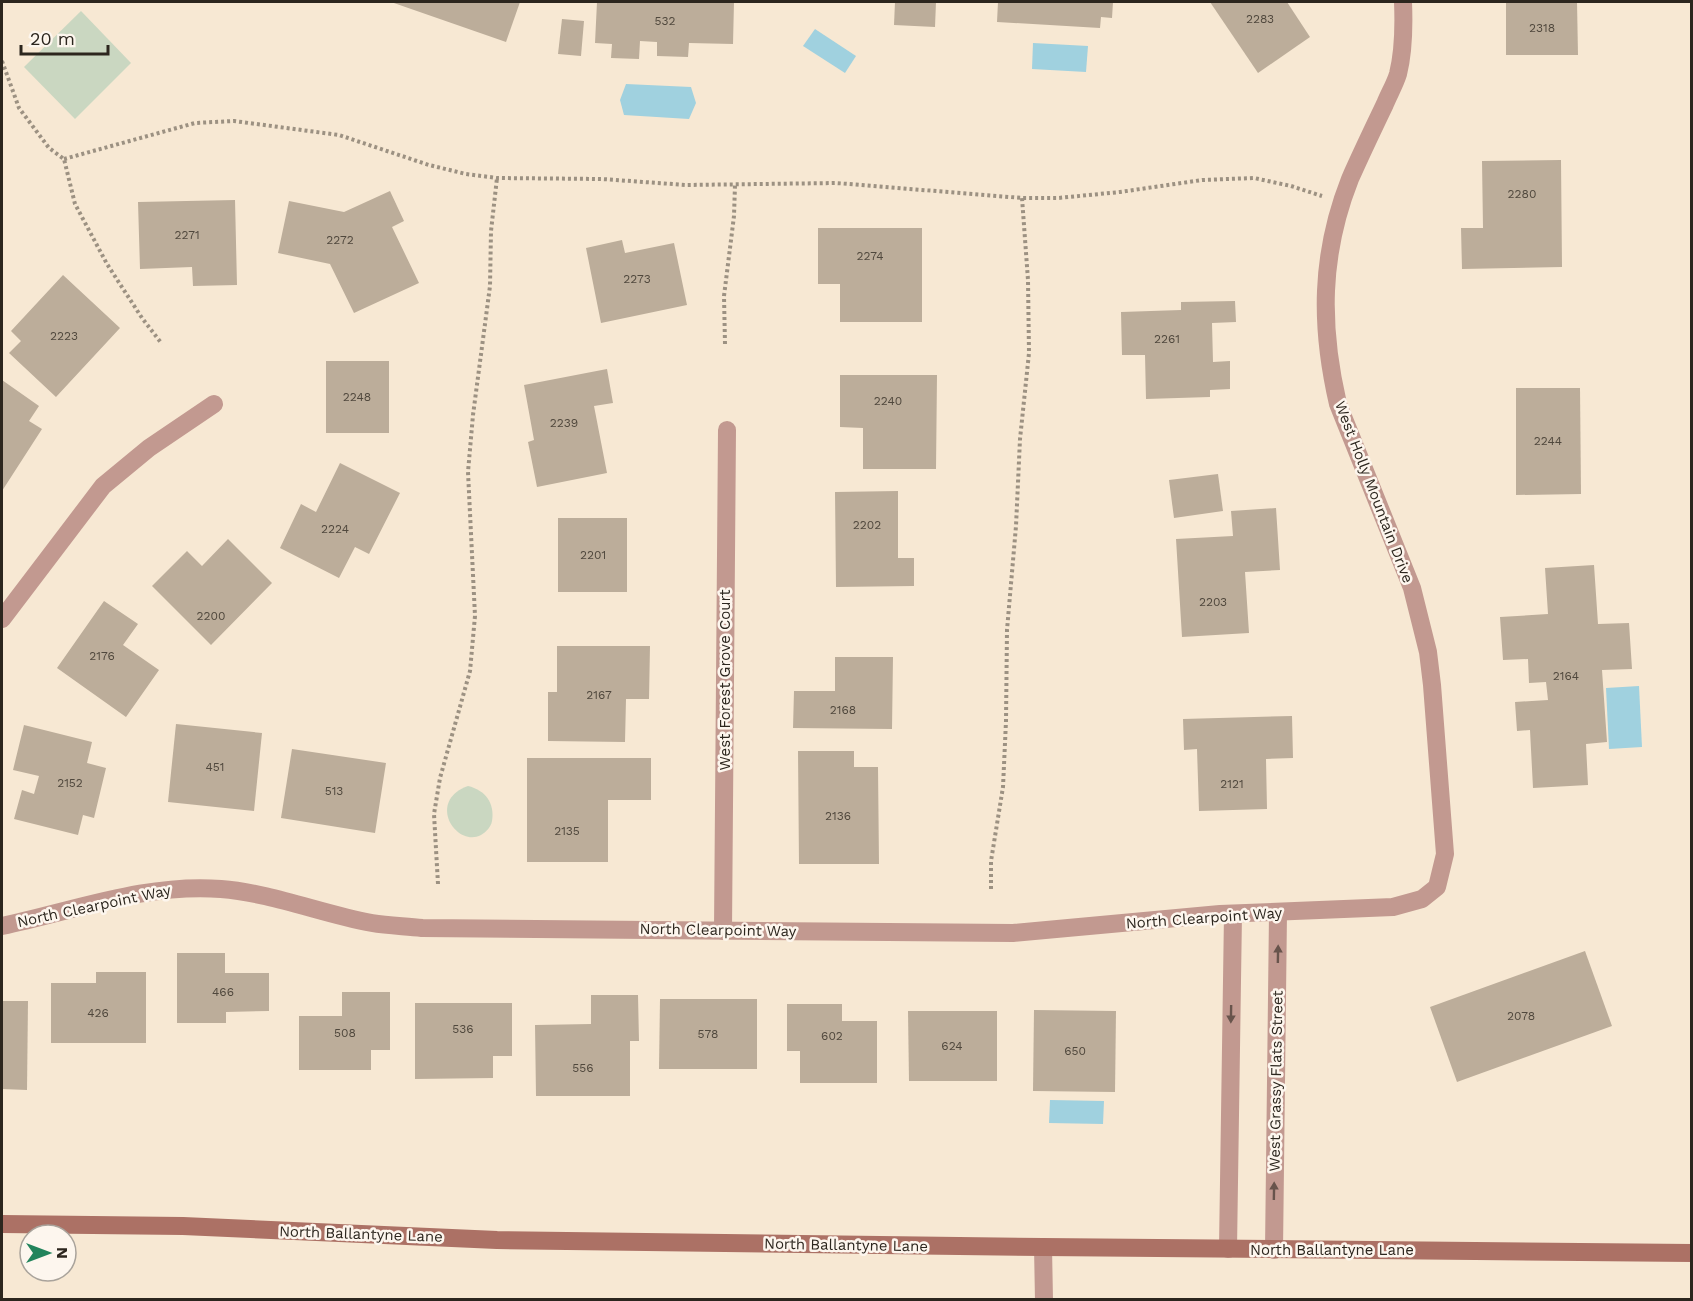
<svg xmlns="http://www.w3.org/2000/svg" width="1693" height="1301" viewBox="0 0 1693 1301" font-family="'Work Sans',sans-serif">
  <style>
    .green { fill: #cad7c1 }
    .water { fill: #a0d1df }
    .building { fill: #bcad9a }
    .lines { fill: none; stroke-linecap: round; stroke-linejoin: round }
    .path { stroke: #9c9182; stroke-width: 4; stroke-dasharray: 3 3; stroke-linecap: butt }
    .street { stroke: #c29990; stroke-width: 18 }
    .secondary { stroke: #ac7165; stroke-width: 18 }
    .oneway { fill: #68544c }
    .labels { text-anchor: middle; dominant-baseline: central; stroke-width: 5; stroke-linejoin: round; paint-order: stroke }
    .number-label { font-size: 12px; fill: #50483d }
    .street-label { font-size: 15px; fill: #2c261e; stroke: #fdf6ee }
  </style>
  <rect width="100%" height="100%" fill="#f7e8d3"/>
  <g class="green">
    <polygon points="81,11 131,63 75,119 24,67"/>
    <path d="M468 786C485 790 495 803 492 821 491 827 486 832 481 835 456 848 426 801 468 786Z"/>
  </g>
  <g class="water">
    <polygon points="815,29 856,56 845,73 803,46"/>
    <polygon points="1033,43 1088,46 1086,72 1032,69"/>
    <polygon points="626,84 691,87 696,103 689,119 624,115 620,100"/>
    <polygon points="1639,686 1642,747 1609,749 1606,688"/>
    <polygon points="1050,1100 1104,1101 1103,1124 1049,1123"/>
  </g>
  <g class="building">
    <polygon points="391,2 520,2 506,42"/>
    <polygon points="597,2 734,2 733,44 689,43 688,57 657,56 657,42 640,41 639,59 611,58 612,44 595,43"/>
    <polygon points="895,2 936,2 935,27 894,25"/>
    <polygon points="998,2 1113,2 1112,18 1101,17 1100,28 997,22"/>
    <polygon points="1210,2 1287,2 1310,37 1258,73"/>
    <polygon points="1506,2 1577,2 1578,55 1506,55"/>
    <polygon points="562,19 584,21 581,56 558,54"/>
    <polygon points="1561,160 1562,267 1462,269 1461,228 1483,228 1482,161"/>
    <polygon points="390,191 404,221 392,227 419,283 354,313 330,264 278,253 289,201 344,212"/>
    <polygon points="235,200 237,285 193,286 192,267 140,269 138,202"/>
    <polygon points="818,228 922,228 922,322 840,322 840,284 818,284"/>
    <polygon points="622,240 625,253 674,243 687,305 601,323 586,248"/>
    <polygon points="63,275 120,328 56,397 9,353 21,341 11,331"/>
    <polygon points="1235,301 1236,322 1212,323 1213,362 1230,361 1230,389 1210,390 1210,397 1146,399 1145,355 1122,355 1121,312 1181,310 1181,302"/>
    <rect x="326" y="361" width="63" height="72"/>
    <polygon points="607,369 613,403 594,406 607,473 537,487 528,442 534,440 524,385"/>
    <polygon points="840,375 937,375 936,469 863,469 863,428 840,427"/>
    <polygon points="2,380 39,406 29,421 42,429 2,491"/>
    <polygon points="1516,388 1580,388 1581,494 1516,495"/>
    <polygon points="340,463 400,493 369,554 355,547 339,578 280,548 301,504 316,512"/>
    <polygon points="1218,474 1223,511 1174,518 1169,480"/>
    <polygon points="898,491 898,558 914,558 914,586 836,587 835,492"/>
    <polygon points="1276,508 1280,570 1245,572 1249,633 1182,637 1176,539 1233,536 1231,511"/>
    <rect x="558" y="518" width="69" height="74"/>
    <polygon points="228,539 272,583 211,645 152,586 187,551 202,566"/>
    <polygon points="1594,565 1598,624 1629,623 1632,669 1602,670 1607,742 1586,744 1588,785 1533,788 1530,730 1517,731 1515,702 1548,700 1546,682 1529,683 1528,659 1503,660 1500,617 1548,614 1545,568"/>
    <polygon points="104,601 138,624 123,645 159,670 126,717 57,668"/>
    <polygon points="557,646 650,646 649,699 626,699 625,742 548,741 548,692 557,692"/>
    <polygon points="835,657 893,657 892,729 793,728 794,691 835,691"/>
    <polygon points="1292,716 1293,758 1266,759 1267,809 1199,811 1197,749 1184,750 1183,719"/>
    <polygon points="176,724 262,733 254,811 168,802"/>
    <polygon points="24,725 92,742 87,763 106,768 94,818 83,815 78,835 14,819 22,790 34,794 39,776 13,770"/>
    <polygon points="292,749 386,763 375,833 281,818"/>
    <polygon points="798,751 854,751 854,767 878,767 879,864 799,864"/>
    <polygon points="527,758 651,758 651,800 608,800 608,862 527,862"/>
    <polygon points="1585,951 1612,1026 1457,1082 1430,1007"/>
    <polygon points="177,953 225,953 225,973 269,973 269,1011 226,1012 226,1023 177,1023"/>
    <polygon points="96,972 146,972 146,1043 51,1043 51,983 96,983"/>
    <polygon points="342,992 390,992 390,1050 371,1050 371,1070 299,1070 299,1016 342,1016"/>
    <polygon points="591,995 638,995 639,1041 630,1041 630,1096 536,1096 535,1025 591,1024"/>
    <polygon points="660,999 757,999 757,1069 659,1069"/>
    <polygon points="2,1001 28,1001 27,1090 2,1089"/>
    <polygon points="415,1003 512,1003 512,1056 493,1056 493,1078 415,1079"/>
    <polygon points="787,1004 842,1004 842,1021 877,1021 877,1083 800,1083 800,1051 787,1051"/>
    <polygon points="1034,1010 1116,1011 1115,1092 1033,1091"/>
    <polygon points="908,1011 997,1011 997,1081 909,1081"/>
  </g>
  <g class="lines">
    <g class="path">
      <polyline points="2,61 19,108 49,148 64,159 75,204 107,264 142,318 162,344"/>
      <polyline points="64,159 195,123 234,121 339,135 429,165 466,174 497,178 602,179 686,185 836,183 1022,198 1058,198 1120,192 1202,180 1254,178 1291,186 1322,196"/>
      <polyline points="725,344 724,296 734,216 735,185"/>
      <polyline points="438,884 434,814 440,778 470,671 475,616 468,472 473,415 490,286 491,231 497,178"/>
      <polyline points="991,889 991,861 1003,787 1006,721 1007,630 1016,526 1020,439 1029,353 1028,280 1022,198"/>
    </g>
    <g class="street">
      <polyline points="2,619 103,486 149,448 214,404"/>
      <path d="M2 926C74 911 146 883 221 889 272 893 322 914 372 923 389 926 406 926 422 928L1013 933 1220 914 1393 907 1422 899 1437 887 1445 854 1432 685 1428 652 1412 588 1338 404C1320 326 1320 255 1350 179 1361 154 1373 129 1385 104 1389 94 1395 84 1398 74 1404 50 1404 26 1403 2"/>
      <polyline points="723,931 727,430"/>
      <polyline points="1043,1247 1044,1300"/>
      <polyline points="1228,1249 1233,914"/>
      <polyline points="1274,1250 1278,913"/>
    </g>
    <polyline class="secondary" points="2,1224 183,1226 497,1240 1043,1247 1692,1253"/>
  </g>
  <defs><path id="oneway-solid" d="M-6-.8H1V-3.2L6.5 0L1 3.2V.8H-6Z" transform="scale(1.5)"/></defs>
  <g class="oneway">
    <use href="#oneway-solid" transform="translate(1278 954) rotate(-89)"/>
    <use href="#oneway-solid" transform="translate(1231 1014) rotate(91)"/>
    <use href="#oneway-solid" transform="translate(1274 1191) rotate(-89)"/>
  </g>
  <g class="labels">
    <g class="number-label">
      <text x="1260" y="19">2283</text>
      <text x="665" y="21">532</text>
      <text x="1542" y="28">2318</text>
      <text x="1522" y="194">2280</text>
      <text x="187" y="235">2271</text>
      <text x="340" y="240">2272</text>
      <text x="870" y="256">2274</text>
      <text x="637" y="279">2273</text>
      <text x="64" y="336">2223</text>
      <text x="1167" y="339">2261</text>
      <text x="357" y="397">2248</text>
      <text x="888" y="401">2240</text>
      <text x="564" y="423">2239</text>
      <text x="1548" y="441">2244</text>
      <text x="867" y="525">2202</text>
      <text x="335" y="529">2224</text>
      <text x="593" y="555">2201</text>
      <text x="1213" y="602">2203</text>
      <text x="211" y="616">2200</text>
      <text x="102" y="656">2176</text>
      <text x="1566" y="676">2164</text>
      <text x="599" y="695">2167</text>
      <text x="843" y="710">2168</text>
      <text x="215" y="767">451</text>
      <text x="70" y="783">2152</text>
      <text x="1232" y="784">2121</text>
      <text x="334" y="791">513</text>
      <text x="838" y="816">2136</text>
      <text x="567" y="831">2135</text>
      <text x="223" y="992">466</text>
      <text x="98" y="1013">426</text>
      <text x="1521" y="1016">2078</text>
      <text x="463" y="1029">536</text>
      <text x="345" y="1033">508</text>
      <text x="708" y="1034">578</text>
      <text x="832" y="1036">602</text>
      <text x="952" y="1046">624</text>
      <text x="1075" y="1051">650</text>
      <text x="583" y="1068">556</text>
    </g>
    <g class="street-label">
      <text transform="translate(1374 492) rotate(69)">West Holly Mountain Drive</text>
      <text transform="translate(725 680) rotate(-90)">West Forest Grove Court</text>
      <text transform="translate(94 906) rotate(-12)">North Clearpoint Way</text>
      <text transform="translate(1204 918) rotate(-4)">North Clearpoint Way</text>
      <text transform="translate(718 930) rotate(1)">North Clearpoint Way</text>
      <text transform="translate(1276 1081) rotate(-89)">West Grassy Flats Street</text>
      <text transform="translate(361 1234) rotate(2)">North Ballantyne Lane</text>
      <text transform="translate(846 1245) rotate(1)">North Ballantyne Lane</text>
      <text x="1332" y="1250">North Ballantyne Lane</text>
    </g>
  </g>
  <rect width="1693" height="1301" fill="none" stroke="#2c261e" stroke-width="6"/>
  <g transform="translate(48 1253) rotate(90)"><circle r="28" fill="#fdf6ee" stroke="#a9a39b" stroke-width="1.5"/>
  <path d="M0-4.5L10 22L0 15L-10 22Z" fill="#22845c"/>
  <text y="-9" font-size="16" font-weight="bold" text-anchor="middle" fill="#2c261e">N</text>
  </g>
  <path d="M21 45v9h87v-9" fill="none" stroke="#2c261e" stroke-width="3"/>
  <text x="30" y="45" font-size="18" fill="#2c261e" stroke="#fdf6ee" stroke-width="4.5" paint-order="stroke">20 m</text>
</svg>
